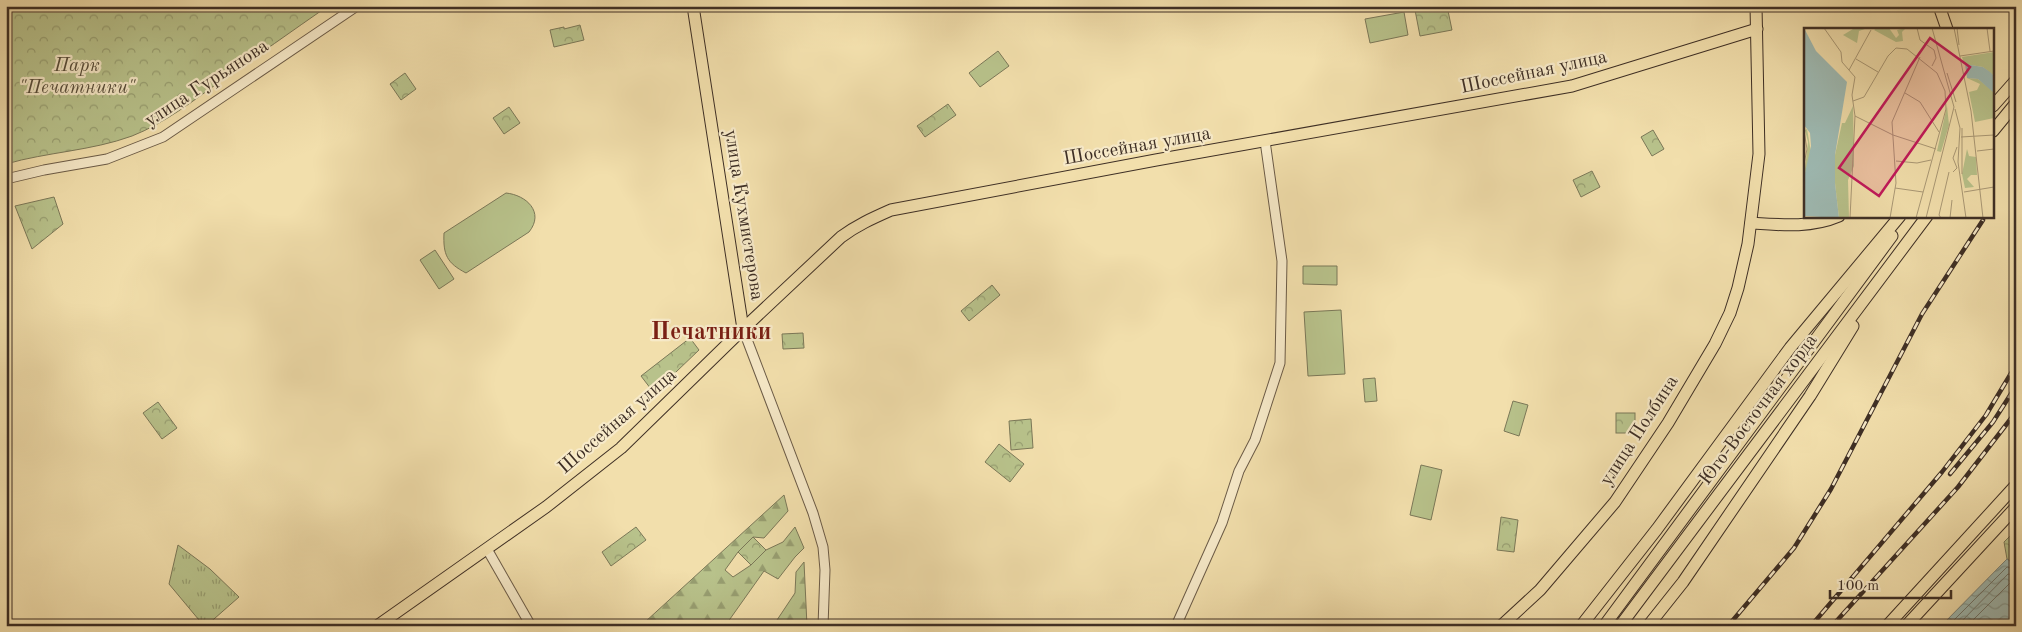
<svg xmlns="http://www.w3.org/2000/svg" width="2022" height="632" viewBox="0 0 2022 632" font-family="'Old Standard TT',serif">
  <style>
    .grass { fill: url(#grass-tufts); stroke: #7b7858 }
    .forest { fill: url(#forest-firs); stroke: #7b7858 }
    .park { fill: url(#park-crowns); stroke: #7b7858 }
    .garden { fill: #b8c28b; stroke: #7b7858 }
    .water { fill: url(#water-waves); stroke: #78827a }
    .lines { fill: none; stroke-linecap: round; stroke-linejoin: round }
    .shore { stroke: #6e746c; stroke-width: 1 }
    .minor-casing { stroke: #6b5b47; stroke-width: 11 }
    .major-casing { stroke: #3e2f25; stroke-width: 13 }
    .minor { stroke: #f7eac9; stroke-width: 9 }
    .major { stroke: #f2dfac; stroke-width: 11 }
    .rail-casing { stroke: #3e2f25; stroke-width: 4.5 }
    .rail { stroke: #f7eac9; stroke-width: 2.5; stroke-dasharray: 8; stroke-linecap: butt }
    .labels { text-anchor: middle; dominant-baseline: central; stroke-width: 4.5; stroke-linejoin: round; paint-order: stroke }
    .park-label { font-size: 19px; font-style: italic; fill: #564c39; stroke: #f7eac9 }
    .street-label { font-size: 19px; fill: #3e2f25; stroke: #f7eac9 }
    .district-label { font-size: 24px; font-weight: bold; fill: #7a1f14; stroke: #f7eac9 }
    .inset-river { fill: none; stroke: #9ebab3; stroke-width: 2.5 }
    .inset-road { fill: none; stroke: #aa9976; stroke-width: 1 }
    .view { fill: #c2185b; fill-opacity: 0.15; stroke: #c2185b; stroke-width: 2.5 }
    .inset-edge { fill: none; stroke: #3e2f25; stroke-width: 2.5 }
  </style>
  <defs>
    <pattern id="grass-tufts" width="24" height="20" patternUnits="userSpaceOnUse" patternTransform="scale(1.25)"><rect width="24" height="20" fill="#b8c28b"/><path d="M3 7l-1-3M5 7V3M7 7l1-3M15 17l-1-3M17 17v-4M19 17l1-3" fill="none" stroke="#979e71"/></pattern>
    <pattern id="forest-firs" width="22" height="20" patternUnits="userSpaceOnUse" patternTransform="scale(1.25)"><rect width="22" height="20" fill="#b8c28b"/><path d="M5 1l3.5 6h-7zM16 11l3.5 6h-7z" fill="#979e71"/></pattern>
    <pattern id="park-crowns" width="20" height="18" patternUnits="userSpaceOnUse" patternTransform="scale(1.25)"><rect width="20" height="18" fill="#b8c28b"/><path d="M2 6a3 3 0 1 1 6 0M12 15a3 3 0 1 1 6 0" fill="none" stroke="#979e71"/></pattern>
    <pattern id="water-waves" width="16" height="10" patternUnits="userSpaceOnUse" patternTransform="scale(1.25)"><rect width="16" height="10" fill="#9ebab3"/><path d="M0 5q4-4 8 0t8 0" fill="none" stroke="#829891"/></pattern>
  </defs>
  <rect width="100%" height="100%" fill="#f2dfac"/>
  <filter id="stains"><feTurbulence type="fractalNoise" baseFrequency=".004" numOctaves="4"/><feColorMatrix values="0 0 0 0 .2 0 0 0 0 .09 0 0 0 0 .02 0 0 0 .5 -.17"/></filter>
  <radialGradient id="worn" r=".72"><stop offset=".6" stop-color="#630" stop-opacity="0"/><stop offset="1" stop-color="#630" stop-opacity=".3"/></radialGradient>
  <polygon class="grass" points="178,545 210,569 239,597 206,626 204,626 169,584"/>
  <g class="forest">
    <polygon points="784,495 788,511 764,538 753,537 738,552 725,570 733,577 751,565 766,550 783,542 795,527 804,548 795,557 778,579 764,571 725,626 643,626 645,622"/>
    <polygon points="804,562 807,626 773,626 795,593 796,572"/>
  </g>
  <g class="park">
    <path d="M6 6H328C292 31 257 56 222 80 193 101 165 123 132 136 91 151 47 152 6 164Z"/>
    <polygon points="1436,6 1447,6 1452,30 1420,36 1415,10"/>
    <polygon points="580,25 584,40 554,47 550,30 564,27 564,29"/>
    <polygon points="405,73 416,89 401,100 390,84"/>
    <polygon points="948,104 956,115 925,137 917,126"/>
    <polygon points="509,107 520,123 504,134 493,118"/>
    <polygon points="1653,130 1664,149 1652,156 1641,137"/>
    <polygon points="1592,171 1600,187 1581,197 1573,180"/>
    <polygon points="54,197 63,224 32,249 15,206"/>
    <polygon points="992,285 1000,295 969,321 961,311"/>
    <polygon points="803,333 804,348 783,349 782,334"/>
    <polygon points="690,338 699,350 654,393 641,376"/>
    <polygon points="158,402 177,428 162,439 143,413"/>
    <rect x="1616" y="413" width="19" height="20"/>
    <polygon points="1031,419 1033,448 1011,450 1009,421"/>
    <polygon points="999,444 1024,464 1010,482 985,462"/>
    <polygon points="1501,517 1518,520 1514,552 1497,550"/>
    <polygon points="636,527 646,540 611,566 602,552"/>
    <polygon points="2016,530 2016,565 2007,559 2004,542"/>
    <polygon points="753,537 766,550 751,565 738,552"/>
  </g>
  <g class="garden">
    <polygon points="1404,12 1408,35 1370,43 1365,19"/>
    <polygon points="998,51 1009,66 980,87 969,73"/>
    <path d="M506 193C526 195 545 212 529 232L466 273C447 263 443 255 444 233Z"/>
    <polygon points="435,250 454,279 439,289 420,260"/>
    <polygon points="1303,266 1337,266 1337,285 1303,284"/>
    <polygon points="1341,310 1345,374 1308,376 1304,312"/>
    <polygon points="1375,378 1377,401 1365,402 1363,379"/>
    <polygon points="1513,401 1528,405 1519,436 1504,431"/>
    <polygon points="1421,465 1442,470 1431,520 1410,515"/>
  </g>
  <polygon class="water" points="2007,559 2016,565 2016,626 1941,626"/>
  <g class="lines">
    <g class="shore">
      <polyline points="1948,626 2007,567 2016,568"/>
      <polyline points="1957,626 2008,574 2016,575"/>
      <polyline points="1967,626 2010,583 2016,582"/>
    </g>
    <defs>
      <g id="minor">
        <polyline points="6,179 44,170 107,159 163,137 357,6"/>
        <polyline points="743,329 813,513 823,547 825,570 823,626"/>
        <polyline points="487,549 531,626"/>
        <polyline points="1176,626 1222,523 1239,471 1255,440 1280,363 1282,261 1265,141"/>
      </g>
      <g id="major">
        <polyline points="693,6 743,329"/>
        <polyline points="1939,6 1947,29"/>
        <polyline points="1993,106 2016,80"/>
        <polyline points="1993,131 2016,103"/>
        <path d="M1751 223C1781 225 1811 228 1839 216"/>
        <path d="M377 626 546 507 621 448 743 329 841 237C857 225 873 218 891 210L1156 160 1572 86 1757 29"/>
        <polyline points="1501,626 1540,590 1615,502 1668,423 1715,344 1730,313 1738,288 1748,244 1759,154 1756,6"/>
        <polyline points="1581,626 1657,529 1790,348 1900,216"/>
        <polyline points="1604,626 1892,236"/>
        <polyline points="1620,626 1927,216"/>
        <polyline points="1648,626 1683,582 1810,396 1853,326"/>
        <polyline points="1887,626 2016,485"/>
        <polyline points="1906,626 2016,507"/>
      </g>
    </defs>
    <use href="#minor" class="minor-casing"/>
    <use href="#major" class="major-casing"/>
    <use href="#minor" class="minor"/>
    <use href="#major" class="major"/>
    <defs>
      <g id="rail">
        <polyline points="2013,180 2016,176"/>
        <polyline points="1950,474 1993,422 2016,386"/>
        <polyline points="1728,626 1794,548 1831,489 1922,314 1983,220"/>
        <polyline points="1811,626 1942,472 1986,415 2016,365"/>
        <polyline points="1832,626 1958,487 2016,412"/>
      </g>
    </defs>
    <use href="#rail" class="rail-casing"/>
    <use href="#rail" class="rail"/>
  </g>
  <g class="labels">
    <g class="park-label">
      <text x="77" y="66">Парк<tspan x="77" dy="22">"Печатники"</tspan></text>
    </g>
    <g class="street-label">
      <text transform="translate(1534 73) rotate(-12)">Шоссейная улица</text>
      <text transform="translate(207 84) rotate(-33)">улица Гурьянова</text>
      <text transform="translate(1137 147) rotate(-10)">Шоссейная улица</text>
      <text transform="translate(743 215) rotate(81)">улица Кухмистерова</text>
      <text transform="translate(1759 410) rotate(-53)">Юго-Восточная хорда</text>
      <text transform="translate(618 422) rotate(-41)">Шоссейная улица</text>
      <text transform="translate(1640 431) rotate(-57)">улица Полбина</text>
    </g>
    <g class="district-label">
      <text x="711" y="333">Печатники</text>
    </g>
  </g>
  <g transform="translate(1804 28)">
    <rect width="190" height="190" fill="#f2dfac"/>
    <path d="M73 0H85L92 10 95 7 93 2 102 0 98 4 99 13 92 14 70 2ZM49 1H61L55 3 53 15 39 7ZM143 78 145 97 137 124 133 123Z" fill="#b8c28b"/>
    <path d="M190 24V48L179 39 160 36 158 29ZM163 50 174 51 189 63 190 90 171 94 165 64 173 62 176 56ZM49 78 50 138 44 152 45 190H35L31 155V127L38 95H41ZM3 101 7 124 0 149 4 114 1 102ZM163 121 165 128 172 129 173 147H167L163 151 170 159 161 160 158 146Z" fill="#b8c28b"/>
    <path d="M0 0 12 23 43 54 31 127V155L35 190 0 188V149L7 118 6 105 0 97ZM161 36 179 39 186 44 190 48V65L174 51 163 50Z" fill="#9ebab3"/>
    <path class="inset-river" d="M0 66 14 74 18 80 9 115 29 120"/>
    <path class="inset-road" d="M20 0 37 24 38 34 51 49 48 67 51 88 89 107M113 0 116 12 130 22 132 30 128 38M150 0 167 83 179 190M153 0 155 17M183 0 186 23M156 28 190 23M52 31 74 44M45 42 67 2M143 45 152 74M101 65 116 74 135 104M49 73 60 69 84 28 92 20 103 21 133 45 141 63 142 81 112 190M151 81 156 100 154 134 162 190M158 100V146M0 103 3 121 0 136M89 107 132 121M157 109 190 107M173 123 190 121M92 133 113 135 127 132M149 144 153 140 149 130 153 119M91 160 119 164M160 164 190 159M46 190 51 88M85 190H108M86 190 92 155 88 94 116 29M122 190 150 79 128 0M137 190 135 187 145 144M146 190 148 172"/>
    <path class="view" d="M126 10 166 39 75 168 35 140Z"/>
    <rect width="190" height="190" class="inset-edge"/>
  </g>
  <rect width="2022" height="632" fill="none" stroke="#f2dfac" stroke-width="25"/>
  <rect x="8" y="8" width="2007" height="617" fill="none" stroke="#3e2f25" stroke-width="2.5"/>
  <rect x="12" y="12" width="1997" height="607" fill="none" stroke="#3e2f25"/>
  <path d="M1830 590v8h121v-8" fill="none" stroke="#3e2f25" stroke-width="2.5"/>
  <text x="1837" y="590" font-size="15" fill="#3e2f25" stroke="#f7eac9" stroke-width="4" paint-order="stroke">100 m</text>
  <rect width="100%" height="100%" filter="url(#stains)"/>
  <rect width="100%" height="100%" fill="url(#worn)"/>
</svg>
